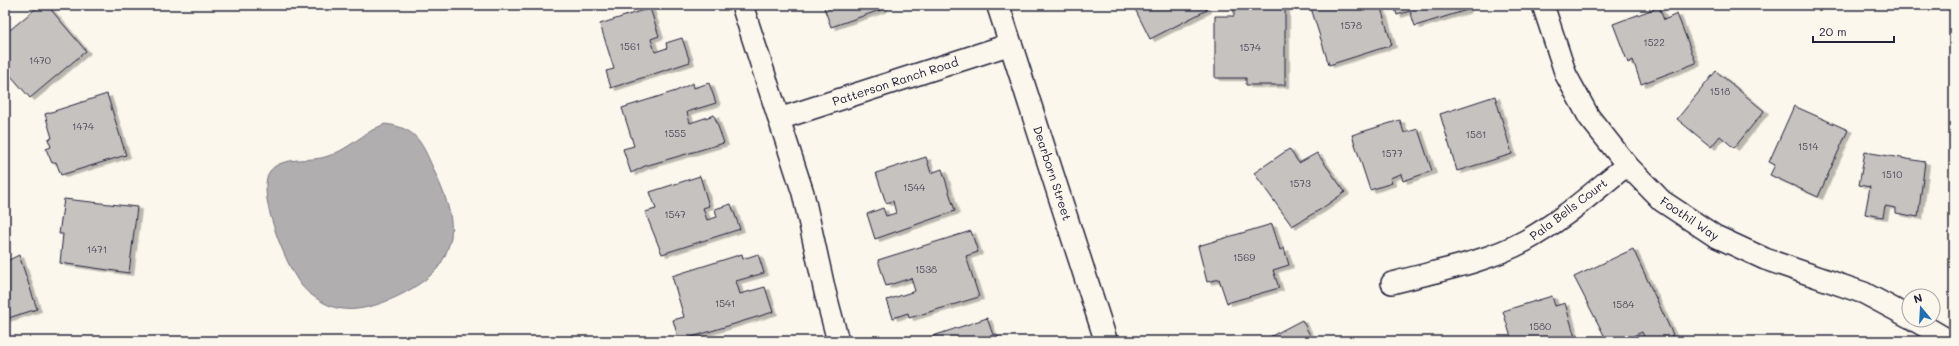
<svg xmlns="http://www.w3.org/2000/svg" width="1959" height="346" viewBox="0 0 1959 346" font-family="Mali,sans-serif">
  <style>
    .water { fill: #b1aeb0; stroke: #787681 }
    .building { fill: #c6c2c0; stroke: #22223b; filter: url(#shadow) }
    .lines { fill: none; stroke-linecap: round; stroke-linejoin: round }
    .minor-casing { stroke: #22223b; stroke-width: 24 }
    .tertiary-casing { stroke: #22223b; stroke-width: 25 }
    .minor { stroke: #fbf7ec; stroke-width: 21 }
    .tertiary { stroke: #fbf7ec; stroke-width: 22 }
    .labels { text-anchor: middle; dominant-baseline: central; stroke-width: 3; stroke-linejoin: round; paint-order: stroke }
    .number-label { font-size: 10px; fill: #4b4a5c }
    .street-label { font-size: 12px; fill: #22223b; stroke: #fbf7ec }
  </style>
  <defs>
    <filter id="shadow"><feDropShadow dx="4.5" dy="2.5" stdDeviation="0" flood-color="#0004"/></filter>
  </defs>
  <rect width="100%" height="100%" fill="#fbf7ec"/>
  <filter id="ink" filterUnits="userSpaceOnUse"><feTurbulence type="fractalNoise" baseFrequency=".025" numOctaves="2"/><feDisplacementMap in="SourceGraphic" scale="8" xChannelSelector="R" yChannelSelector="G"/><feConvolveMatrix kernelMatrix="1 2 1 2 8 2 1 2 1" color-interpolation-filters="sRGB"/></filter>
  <g filter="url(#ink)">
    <path class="water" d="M385 124C416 128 421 141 433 168 442 189 454 213 451 237 449 248 442 265 434 272 415 291 370 313 343 309 332 308 323 303 313 296 307 292 301 286 297 279 285 261 255 190 270 171 282 156 308 162 325 157 348 151 363 132 385 124Z"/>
    <g class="building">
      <polygon points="40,5 47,5 86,51 30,98 5,69 5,34"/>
      <polygon points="823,5 882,5 883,9 831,27"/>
      <polygon points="1133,5 1204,5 1207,10 1150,39"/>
      <polygon points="1234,5 1285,5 1285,85 1246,85 1246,78 1215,78 1215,16 1234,16"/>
      <polygon points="1310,5 1380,5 1392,45 1329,65"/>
      <polygon points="1394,5 1465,5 1467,10 1415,26 1410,11 1397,15"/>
      <polygon points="1659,7 1664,20 1677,14 1696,63 1641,84 1633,60 1628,63 1613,24"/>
      <polygon points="650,8 659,36 651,39 655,52 667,48 666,43 682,38 690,62 611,88 606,71 614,69 600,24"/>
      <polygon points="1716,71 1764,111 1734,148 1720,136 1711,147 1677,119"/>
      <polygon points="693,83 694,88 709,83 716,103 687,112 690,123 714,115 724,143 645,166 631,173 623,149 634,146 622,108 676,91"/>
      <polygon points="107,94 126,155 61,175 56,162 52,163 46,149 51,147 48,139 52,138 45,114"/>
      <polygon points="1495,96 1512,154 1457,171 1440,114"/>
      <polygon points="1794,106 1848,130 1818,197 1770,175 1775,165 1769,162"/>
      <polygon points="1400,120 1404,133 1418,129 1432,171 1403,181 1401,174 1390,178 1392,183 1370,190 1352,135"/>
      <polygon points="1289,149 1299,163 1317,153 1345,192 1321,209 1292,226 1254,173"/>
      <polygon points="1865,152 1925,162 1918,217 1896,213 1896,208 1885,206 1883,217 1865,214 1870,187 1859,185"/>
      <polygon points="926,157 931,173 942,169 955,211 875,239 867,214 883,208 886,216 896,213 893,201 886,203 876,173"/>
      <polygon points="700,176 709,206 703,208 707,220 717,217 715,209 731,204 740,229 662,254 645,212 656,209 650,192"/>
      <polygon points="64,199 137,207 129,273 60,263 63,234 59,234"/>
      <polygon points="1272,224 1280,250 1284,248 1289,265 1273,270 1279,288 1227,303 1219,279 1207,282 1198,246"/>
      <polygon points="971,231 978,252 966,256 979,297 909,318 908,313 893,318 887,300 915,291 911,278 886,286 878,260"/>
      <polygon points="1633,249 1673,335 1660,341 1646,341 1642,332 1622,341 1607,341 1574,277"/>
      <polygon points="742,254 743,259 758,254 764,273 736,281 740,294 765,287 773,312 679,341 673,320 684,317 672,276"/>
      <polygon points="19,255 37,309 5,319 5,262"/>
      <polygon points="1552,296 1555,306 1565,303 1576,341 1512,341 1503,311"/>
      <polygon points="987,318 993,335 997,334 1000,341 918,341"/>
      <polygon points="1302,320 1313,341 1262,341"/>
    </g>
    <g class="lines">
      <defs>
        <g id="minor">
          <polyline points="742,5 803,193 825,292 838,341"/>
          <polyline points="1543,5 1566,75 1589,117 1627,165 1662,201 1715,236 1765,259 1864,293 1909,317"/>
          <polyline points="779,119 1011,44"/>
          <path d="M1392 283C1436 271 1484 263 1525 241 1562 221 1594 191 1627 165"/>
          <polyline points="1914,320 1950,341"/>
        </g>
        <polyline id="tertiary" points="998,5 1106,341"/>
      </defs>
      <use href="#minor" class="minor-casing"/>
      <use href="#tertiary" class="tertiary-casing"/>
      <use href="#minor" class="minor"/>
      <use href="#tertiary" class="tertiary"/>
    </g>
  </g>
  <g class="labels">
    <g class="number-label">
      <text x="1351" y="25">1578</text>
      <text x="1654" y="42">1522</text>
      <text x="630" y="46">1561</text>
      <text x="1250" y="47">1574</text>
      <text x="40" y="60">1470</text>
      <text x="1720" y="91">1518</text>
      <text x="83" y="126">1474</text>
      <text x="675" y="133">1555</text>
      <text x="1476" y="134">1581</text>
      <text x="1808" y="146">1514</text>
      <text x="1392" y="153">1577</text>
      <text x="1892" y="174">1510</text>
      <text x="1300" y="183">1573</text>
      <text x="914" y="187">1544</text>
      <text x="675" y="214">1547</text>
      <text x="97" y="249">1471</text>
      <text x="1244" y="257">1569</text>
      <text x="926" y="269">1538</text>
      <text x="725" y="303">1541</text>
      <text x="1623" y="304">1584</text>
      <text x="1540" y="326">1580</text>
    </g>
    <g class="street-label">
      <text transform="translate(895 81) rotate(-18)">Patterson Ranch Road</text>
      <text transform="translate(1053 173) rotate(72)">Dearborn Street</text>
      <text transform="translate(1568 209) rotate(-37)">Pala Bells Court</text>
      <text transform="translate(1690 218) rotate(34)">Foothil Way</text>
    </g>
  </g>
  <rect width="1959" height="346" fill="none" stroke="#fbf7ec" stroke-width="20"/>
  <rect x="10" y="10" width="1939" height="326" fill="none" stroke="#22223b" stroke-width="1.5" filter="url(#ink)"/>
  <g transform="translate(1921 308) rotate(342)"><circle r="19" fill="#fbf7ec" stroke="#a4a2a5"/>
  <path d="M0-3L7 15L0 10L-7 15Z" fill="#1f6fb2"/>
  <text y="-6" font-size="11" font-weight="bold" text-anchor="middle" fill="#22223b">N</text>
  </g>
  <path d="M1813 36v6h81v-6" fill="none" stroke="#22223b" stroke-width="2"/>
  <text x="1819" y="36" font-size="12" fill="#22223b" stroke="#fbf7ec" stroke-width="3" paint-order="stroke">20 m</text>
</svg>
